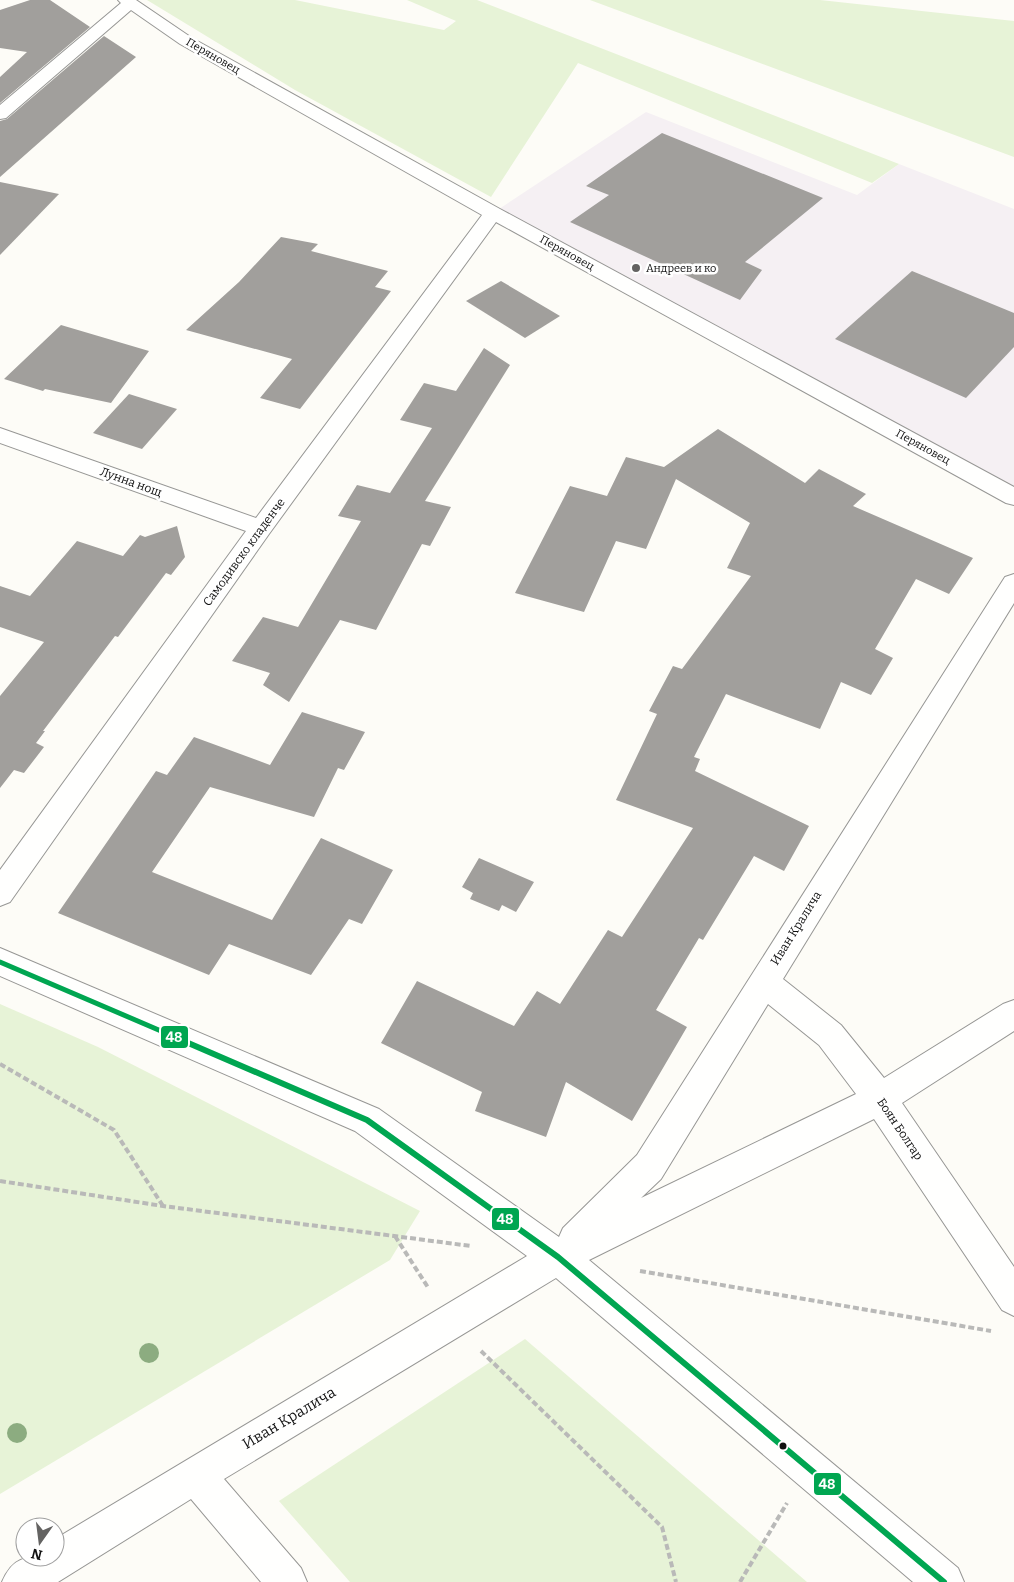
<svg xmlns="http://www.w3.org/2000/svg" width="1014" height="1582" viewBox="0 0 1014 1582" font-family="Bitter,serif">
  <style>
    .industrial { fill: #f5f0f3 }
    .green { fill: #e7f3d7 }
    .building { fill: #a19f9c }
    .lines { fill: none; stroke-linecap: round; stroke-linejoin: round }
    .minor-casing { stroke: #979795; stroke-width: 2 }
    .path { stroke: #b9b9b8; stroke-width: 4; stroke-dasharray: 6 3; stroke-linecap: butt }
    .minor { fill: #fffffe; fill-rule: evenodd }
    .bus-1-far1-casing { stroke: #fff; stroke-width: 9 }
    .bus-1-casing { stroke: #fff; stroke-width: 10 }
    .bus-1-far1 { stroke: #00a651; stroke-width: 5 }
    .bus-1 { stroke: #00a651; stroke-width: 6 }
    .tree { fill: #8cac80 }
    .poi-dot { fill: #646362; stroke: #fff; stroke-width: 2 }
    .bus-dot { fill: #111; stroke: #fff; stroke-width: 2 }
    .labels { text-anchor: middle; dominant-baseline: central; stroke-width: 5; stroke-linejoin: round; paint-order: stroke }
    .far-street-label { font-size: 11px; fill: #111; stroke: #fff }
    .far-poi-label { font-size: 11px; fill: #111; stroke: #fff; text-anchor: start }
    .street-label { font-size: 12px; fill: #111; stroke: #fff }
    .near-street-label { font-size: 15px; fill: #111; stroke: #fff }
    .line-badge { stroke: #fff; stroke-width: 2 }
    .badge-label { font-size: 14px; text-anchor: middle; font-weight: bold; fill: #fff }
  </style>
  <rect width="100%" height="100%" fill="#fdfcf7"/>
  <polygon class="industrial" points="646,112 857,195 899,164 1014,209 1014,496 493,213"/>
  <g class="green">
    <polygon points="147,0 295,0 444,30 456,21 407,0 477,0 899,164 872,183 578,63 491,197 295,90"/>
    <polygon points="590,0 820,0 1014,21 1014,157"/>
    <polygon points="0,1004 98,1047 420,1211 390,1260 0,1494"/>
    <polygon points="525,1339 807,1582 350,1582 279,1501"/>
  </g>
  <g class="building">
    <polygon points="30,0 50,0 90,27 0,103 0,77 27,52 0,48 0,10"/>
    <polygon points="104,36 136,57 0,177 0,121 7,119"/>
    <polygon points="662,133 823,198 745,262 762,270 740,300 570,222 609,195 586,186"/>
    <polygon points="0,182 59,194 0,255"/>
    <polygon points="281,237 318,244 311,251 388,271 375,287 391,291 300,409 260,398 292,359 186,330 239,282"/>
    <polygon points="912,271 1014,313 1014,347 966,398 835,339"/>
    <polygon points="501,281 560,316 525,338 466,301"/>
    <polygon points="61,325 149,351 111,403 45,389 43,391 4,379"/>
    <polygon points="484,348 510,365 425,501 451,507 430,546 422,544 376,630 340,620 289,702 263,685 270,673 232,661 263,617 298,627 361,521 338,516 357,485 390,493 432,428 400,420 424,383 456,391"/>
    <polygon points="129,394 177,409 142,449 93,433"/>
    <polygon points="718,429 805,483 819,469 866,494 853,506 973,558 949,594 916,579 875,649 893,658 871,695 841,682 820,729 726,694 694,757 700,759 695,771 809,826 784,871 754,856 703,940 699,938 656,1010 687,1027 632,1121 566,1082 546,1137 475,1111 482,1092 381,1043 417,981 514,1026 537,991 560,1004 608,930 622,937 693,828 616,800 657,714 649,711 673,666 682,669 751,576 727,568 750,523 676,479 646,549 616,541 584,612 515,593 570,486 607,496 626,457 664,467"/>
    <polygon points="177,526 185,557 171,575 166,573 118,637 115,636 43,731 45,731 36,743 44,747 24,773 14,770 0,788 0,696 44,642 0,627 0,586 30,596 77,541 123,556 140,535 145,537"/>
    <polygon points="302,712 365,732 344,770 338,768 314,817 210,787 152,872 272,920 321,838 393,870 362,924 349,919 311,975 229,944 209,975 58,913 156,771 167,775 194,737 270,765"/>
    <polygon points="479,858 534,882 516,912 502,905 499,911 470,899 473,893 462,887"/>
  </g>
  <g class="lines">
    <defs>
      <g id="minor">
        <polygon points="118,0 136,0 192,38 500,209 1014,487 1014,505 1006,503 496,222 269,534 10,902 0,906 0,870 246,531 0,443 0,428 256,518 482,215 180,44 131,10 6,118 0,119 0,105 121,3"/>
        <path d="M1014 574V603L783 979 841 1025 884 1078 1003 1004 1014 1000V1031L902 1103 1014 1267V1316L1002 1310 874 1119 589 1260 958 1568 964 1582H913L556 1278 224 1479 301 1568 307 1582H261L191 1499 58 1582H2C14 1554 28 1557 55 1557V1539L527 1256 355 1131 0 976V948L379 1109 559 1237 563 1228 637 1155 1005 577ZM768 1004 819 1045 856 1094 641 1198 661 1179Z"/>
      </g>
    </defs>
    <use href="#minor" class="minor-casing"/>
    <g class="path">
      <polyline points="0,1064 114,1130 163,1206"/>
      <polyline points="0,1181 163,1206 471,1246"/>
      <polyline points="395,1236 429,1289"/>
      <polyline points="640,1271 991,1331"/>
      <polyline points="481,1351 662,1527 676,1582"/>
      <polyline points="740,1582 787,1503"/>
    </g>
    <use href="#minor" class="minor"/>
    <defs>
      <polyline id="bus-1-far1" points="0,962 175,1037"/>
      <polyline id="bus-1" points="172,1036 367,1120 558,1257 944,1582"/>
    </defs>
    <use href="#bus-1-far1" class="bus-1-far1-casing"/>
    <use href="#bus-1" class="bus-1-casing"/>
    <use href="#bus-1-far1" class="bus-1-far1"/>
    <use href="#bus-1" class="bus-1"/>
  </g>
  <g class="tree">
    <circle cx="149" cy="1353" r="10"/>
    <circle cx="17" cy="1433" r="10"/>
  </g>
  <circle class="poi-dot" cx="636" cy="268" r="5"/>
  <circle class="bus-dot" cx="783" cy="1446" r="4.5"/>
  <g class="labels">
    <g class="far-street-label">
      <text transform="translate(213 56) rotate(30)">Перяновец</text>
      <text transform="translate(567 253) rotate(29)">Перяновец</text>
      <text transform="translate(923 447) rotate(29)">Перяновец</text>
    </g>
    <g class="far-poi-label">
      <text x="646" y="268">Андреев и ко</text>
    </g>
    <g class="street-label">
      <text transform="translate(131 482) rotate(20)">Лунна нощ</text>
      <text transform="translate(244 552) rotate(-54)">Самодивско кладенче</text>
      <text transform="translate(796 928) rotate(-58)">Иван Кралича</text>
      <text transform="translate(900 1129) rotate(56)">Боян Болгар</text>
    </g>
    <g class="near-street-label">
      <text transform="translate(289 1418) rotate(-31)">Иван Кралича</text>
    </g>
  </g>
  <g class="line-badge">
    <rect x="160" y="1025" width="29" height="24" rx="5" fill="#00a651"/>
    <rect x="491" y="1207" width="29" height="24" rx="5" fill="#00a651"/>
    <rect x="813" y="1472" width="29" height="24" rx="5" fill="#00a651"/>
  </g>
  <g class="badge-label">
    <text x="174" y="1042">48</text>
    <text x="505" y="1224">48</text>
    <text x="827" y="1489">48</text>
  </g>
  <g transform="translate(40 1542) rotate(194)"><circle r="24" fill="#ffffff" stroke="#a0a0a0"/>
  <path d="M0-4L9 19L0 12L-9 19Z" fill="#646362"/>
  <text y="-8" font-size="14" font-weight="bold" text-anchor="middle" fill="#111111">N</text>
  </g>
</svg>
